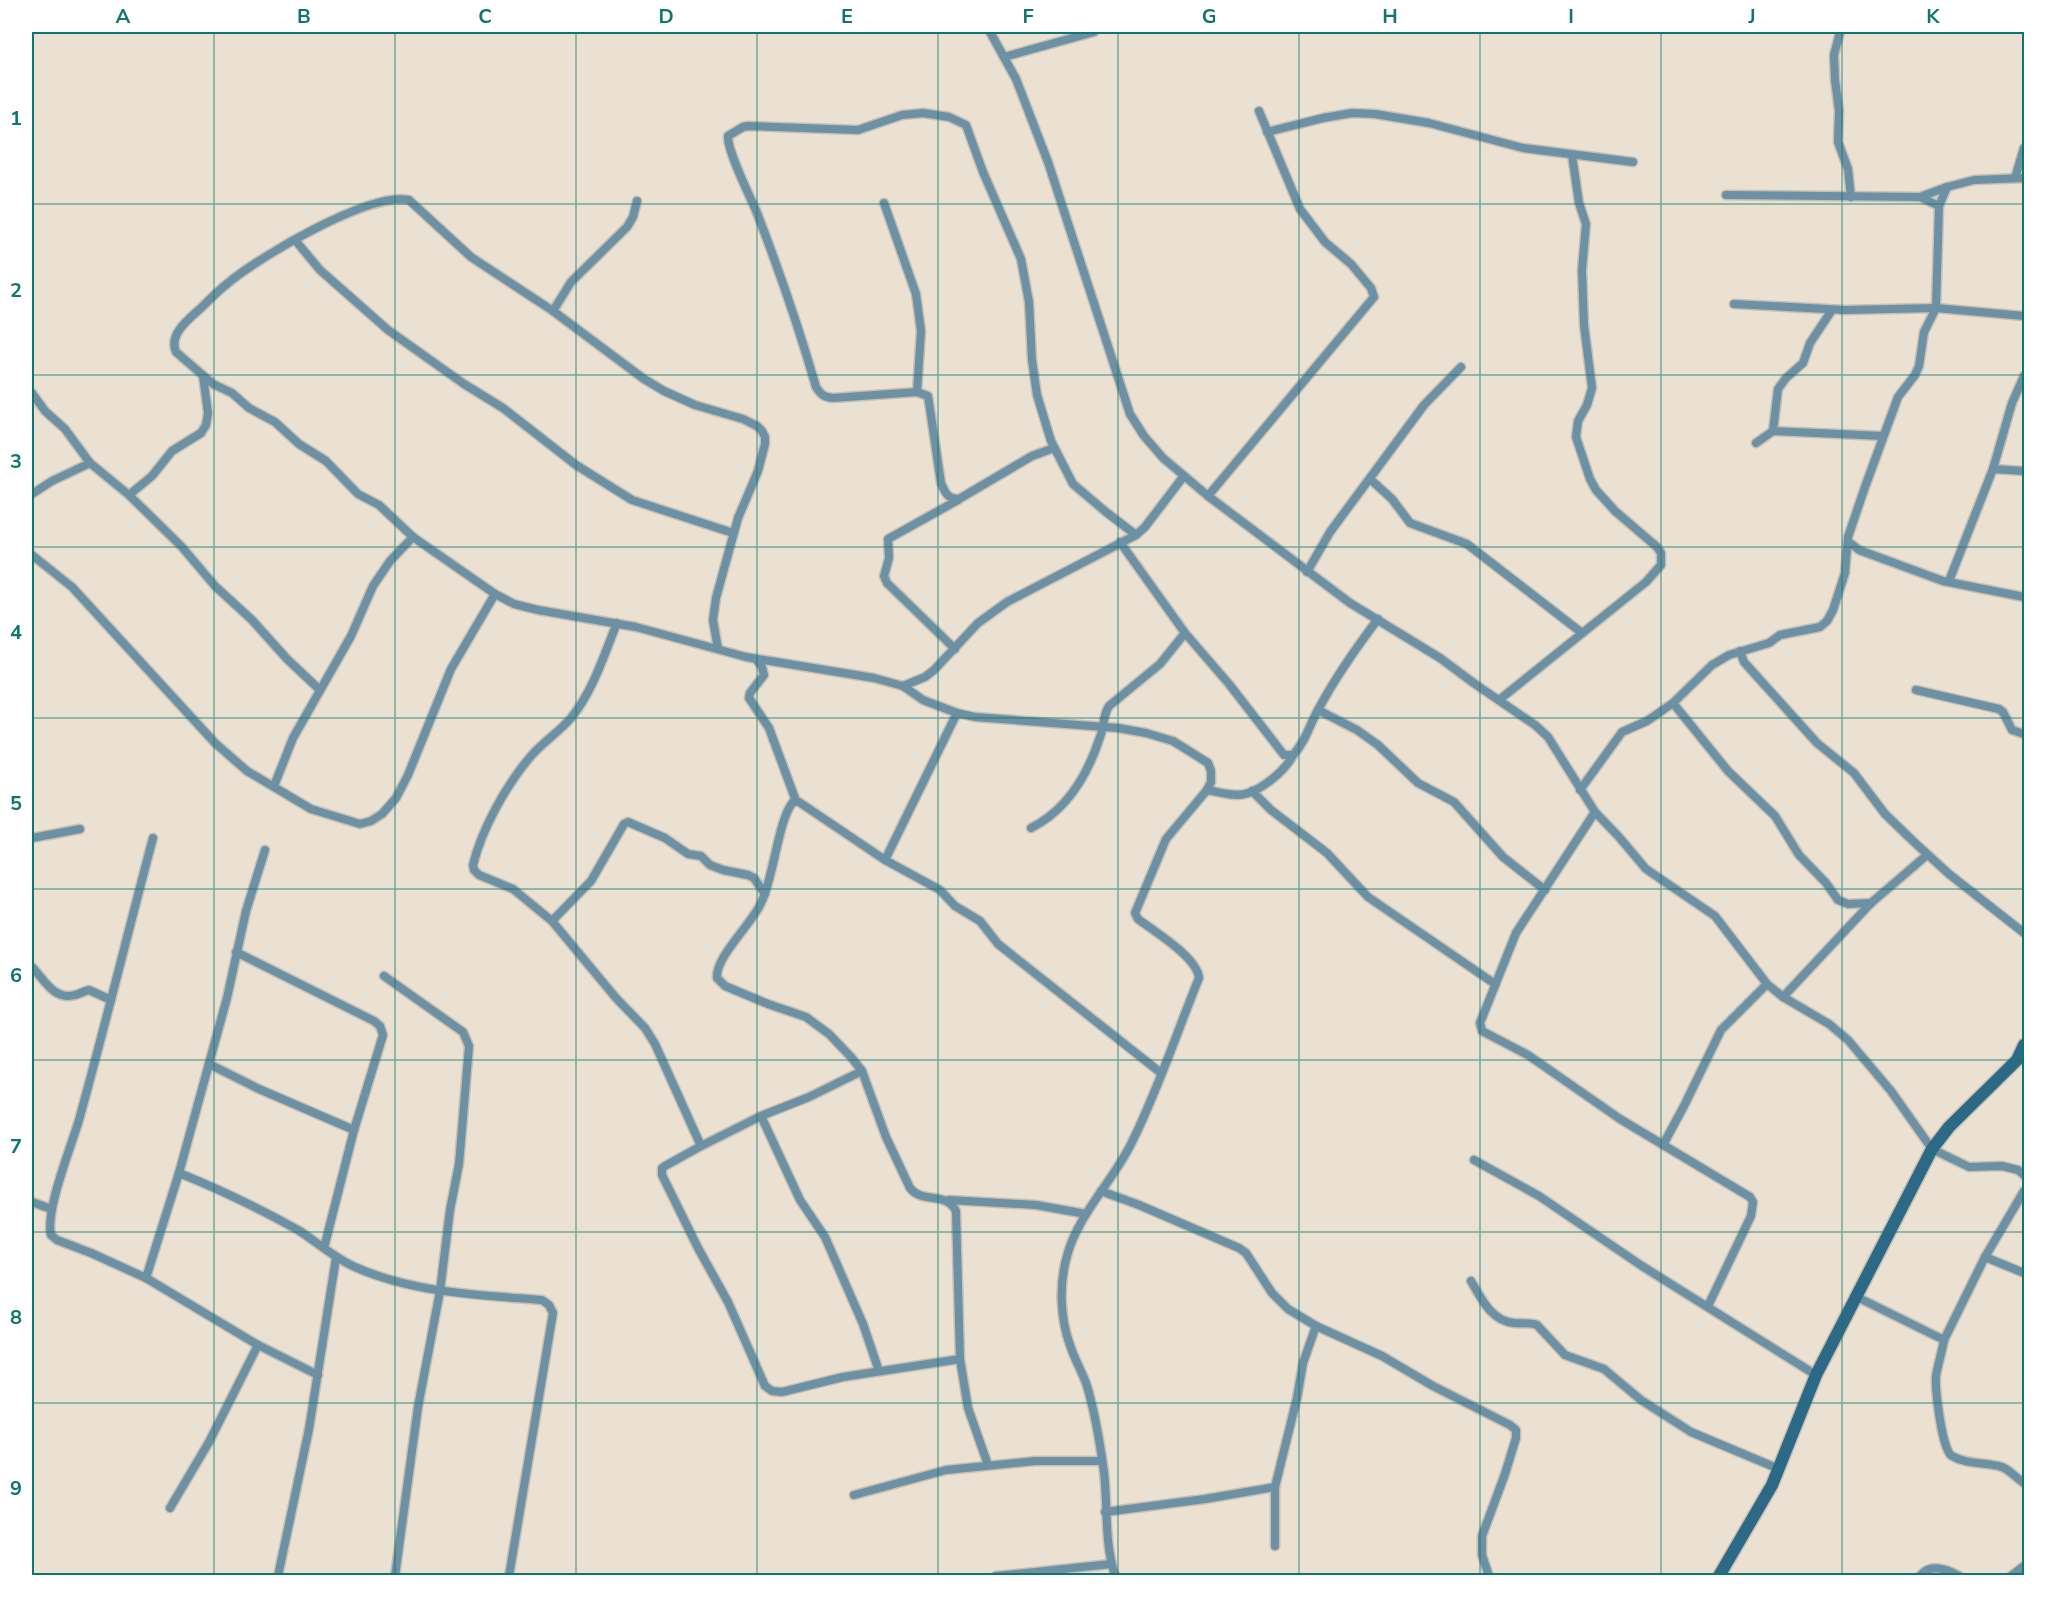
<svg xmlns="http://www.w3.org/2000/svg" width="2056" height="1607" viewBox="0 0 2056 1607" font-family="'Nunito Sans',sans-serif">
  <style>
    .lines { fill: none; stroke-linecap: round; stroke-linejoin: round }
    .street-casing { stroke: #c8bfb3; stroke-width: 11 }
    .secondary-casing { stroke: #c8bfb3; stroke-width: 15 }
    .street { stroke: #6c91a5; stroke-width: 8 }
    .secondary { stroke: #2c6986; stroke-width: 12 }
    .grid { fill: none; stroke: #0f766e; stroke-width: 1.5; stroke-opacity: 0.55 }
    .neatline { fill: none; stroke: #0f766e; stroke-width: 2 }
    .grid-label { font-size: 20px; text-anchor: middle; font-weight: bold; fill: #0f766e }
  </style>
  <rect width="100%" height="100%" fill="#ebe1d3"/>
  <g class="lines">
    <defs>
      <g id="street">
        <polyline points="990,32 1016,79 1048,162 1130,414 1144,436 1163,458 1208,496 1350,603 1440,658 1475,684 1535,725 1548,737 1595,812 1619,837 1646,869 1715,916 1767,984 1783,997 1829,1024 1848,1040 1891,1091 1932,1149 1969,1167 2002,1166 2018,1170 2024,1175"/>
        <polyline points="1840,32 1834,55 1835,80 1839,111 1838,142 1848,169 1851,197"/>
        <polyline points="1004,57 1094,32"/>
        <polyline points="1267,132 1323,118 1352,113 1375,114 1429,123 1523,148 1633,162"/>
        <polyline points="2015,178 2024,148"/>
        <polyline points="1726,195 1920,197 1947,187 1974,180 2024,178"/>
        <polyline points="1920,197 1939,206"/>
        <path d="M884 203 916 294 921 331 917 392 928 396 941 483C945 492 947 499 959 499L1032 456 1054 448"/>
        <polyline points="295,240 320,270 388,330 464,384 503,408 576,465 632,500 733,533"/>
        <polyline points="1734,304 1845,310 1936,308 2024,316"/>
        <polyline points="553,311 571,282 627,227 633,217 637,201"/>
        <path d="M917 392 833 398C824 397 821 395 816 387 799 328 779 270 757 213 750 196 727 151 728 136L743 127 748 126 858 130 902 115 923 113 949 117 966 125 983 172 1021 259 1029 302 1032 360 1037 395 1051 441 1073 484 1106 512 1136 535"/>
        <polyline points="32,393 45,411 65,429 90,463 129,495 181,546 215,586 252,620 287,659 320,690"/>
        <polyline points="1773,431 1778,389 1786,378 1803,363 1810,343 1832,310"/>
        <polyline points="1756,443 1773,431 1883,436"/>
        <polyline points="1993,469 2024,471"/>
        <polyline points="1370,479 1392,499 1410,523 1467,544 1582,633"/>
        <polyline points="32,494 52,481 90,463"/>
        <polyline points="129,495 152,476 172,451 201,433 206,425 208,413 203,376"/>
        <polyline points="1208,496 1374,297 1371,288 1351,264 1325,242 1300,209 1259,111"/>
        <path d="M1120 542 1185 633 1229 684 1284 755H1293C1306 741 1309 726 1318 710 1335 678 1356 648 1378 619"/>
        <polyline points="1849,542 1859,550 1943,581 2024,597"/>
        <polyline points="32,555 72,587 215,743 247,771 311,809 360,824 371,821 382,814 396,798 408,775 451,669 495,594"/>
        <polyline points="1307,572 1330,532 1424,405 1461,367"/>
        <polyline points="1949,581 1993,469 2012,403 2024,376"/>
        <path d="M617 623C604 655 593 691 571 718 559 732 543 742 531 756 507 784 482 828 473 865L474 870 479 875 513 889 552 921 616 998 645 1028 655 1044 701 1146"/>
        <path d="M718 649 713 620 716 598 738 518 758 471 765 444V437L762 431 757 426 743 419 695 405 664 391 644 379 553 311 471 257 409 200C370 191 259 257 228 283 219 290 210 299 201 308 190 318 168 334 176 352L213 384 232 393 249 408 275 422 299 444 326 461 358 494 379 505 413 537 495 594 514 604 538 610 636 627 746 657 874 678 903 686 923 700 957 713 975 717 1118 728 1146 733 1173 741 1208 763 1211 771V782L1207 790 1166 839 1135 913 1138 919C1155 932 1197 957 1199 978 1177 1032 1158 1090 1132 1142 1114 1180 1078 1214 1067 1256 1059 1284 1060 1318 1070 1345 1074 1358 1081 1370 1086 1383 1095 1411 1100 1443 1104 1472 1108 1507 1104 1541 1115 1576"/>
        <polyline points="955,649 887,583 884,576 889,558 888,539 958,500"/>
        <polyline points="1740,651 1744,662 1817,743 1854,773 1885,814 1914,842 1949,874 2024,933"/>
        <polyline points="756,659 762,667 764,675 750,693 749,698 769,728 796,801"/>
        <polyline points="903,686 925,677 934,670 978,623 1007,602 1136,535 1145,527 1183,477"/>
        <polyline points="1916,690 1999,709 2003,712 2012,730 2024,734"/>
        <polyline points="1499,700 1646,582 1661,565 1661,553 1657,547 1615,511 1596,490 1590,479 1576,437 1578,421 1587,405 1592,388 1584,325 1582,270 1586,224 1579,203 1572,155"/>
        <polyline points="1673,703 1728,771 1775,816 1799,855 1826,883 1838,900 1848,904 1871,903"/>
        <polyline points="1318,710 1357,730 1378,745 1418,783 1454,802 1503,857 1545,890"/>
        <polyline points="274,786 293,738 351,636 373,586 390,561 413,537"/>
        <path d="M1207 790C1219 792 1233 797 1245 794 1262 790 1286 770 1293 755"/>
        <polyline points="1580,790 1622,732 1647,721 1673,703 1712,665 1729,655 1769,643 1780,635 1820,627 1827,621 1833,610 1845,573 1848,537 1865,487 1898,397 1915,375 1919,366 1924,332 1936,308 1939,206 1947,187"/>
        <polyline points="1252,791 1271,810 1327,853 1368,897 1495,984"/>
        <polyline points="1595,812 1516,933 1480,1023 1482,1031 1528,1055 1620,1119 1750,1197 1753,1202 1751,1216 1708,1306"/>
        <path d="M1031 828C1067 810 1088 774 1100 737 1104 727 1103 715 1109 706L1160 664 1185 633"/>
        <polyline points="32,838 80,829"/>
        <path d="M153 838C128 932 105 1026 79 1120 71 1147 45 1211 51 1235L57 1240 91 1253 146 1278 258 1345 318 1375"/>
        <polyline points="885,860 957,713"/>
        <polyline points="552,921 591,881 624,824 628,822 665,838 688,854 701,856 710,865 723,870 748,875 754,878 765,894"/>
        <polyline points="236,952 374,1021 380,1026 383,1035 354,1130 324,1248"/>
        <path d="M32 967C44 979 54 1001 75 995 80 994 84 991 89 990L111 1000"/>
        <polyline points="384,976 463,1032 469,1046 459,1164 450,1210 440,1291 418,1407 395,1576"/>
        <polyline points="1783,997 1871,903 1927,855"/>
        <polyline points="209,1064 259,1089 354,1130"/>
        <polyline points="862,1071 809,1097 761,1116 701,1146 665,1166 662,1168 662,1175 698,1248 728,1302 765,1386 772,1391 782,1392 843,1377 960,1359"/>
        <polyline points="761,1116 800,1200 825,1237 863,1324 879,1371"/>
        <polyline points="1663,1145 1685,1104 1721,1030 1767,984"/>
        <polyline points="1474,1160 1539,1196 1642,1266 1816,1375"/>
        <path d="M179 1173C219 1189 260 1209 298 1230 317 1242 334 1258 355 1267 413 1293 480 1295 542 1300L549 1305 553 1313 509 1576"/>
        <polyline points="1101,1191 1139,1205 1239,1248 1246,1253 1272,1293 1288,1309 1316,1326 1382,1356 1433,1386 1510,1425 1516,1430 1516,1438 1505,1474 1482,1536 1482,1555 1489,1576"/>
        <polyline points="949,1200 1036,1205 1086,1214"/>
        <polyline points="32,1202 51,1209"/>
        <polyline points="1985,1257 2024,1273"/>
        <polyline points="146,1278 179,1173 227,998 246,911 265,850"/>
        <path d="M1471 1281C1481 1298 1491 1321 1514 1323 1522 1324 1529 1322 1537 1325L1565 1355 1604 1369 1641 1400 1691 1432 1779 1469"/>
        <path d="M1857 1297 1944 1340C1942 1352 1938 1364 1936 1376 1935 1389 1942 1451 1952 1456 1967 1465 1986 1462 2002 1467 2010 1470 2017 1479 2024 1483"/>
        <polyline points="1944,1340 1985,1257 2024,1191"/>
        <path d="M988 1465 968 1408 960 1359 956 1211C946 1191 922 1204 910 1188L886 1137 862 1071 851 1057 829 1034 806 1017 768 1004 725 986 717 978C715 957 752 924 761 903 774 877 778 820 793 802H799L885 860 940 890 955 906 980 921 998 944 1161 1073"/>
        <polyline points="854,1495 946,1470 1035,1461 1102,1461"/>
        <polyline points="170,1508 209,1442 258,1345"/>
        <polyline points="1105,1512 1205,1499 1275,1487"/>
        <polyline points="1275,1546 1275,1487 1297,1398 1303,1363 1316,1326"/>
        <polyline points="278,1576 309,1429 336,1258"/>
        <polyline points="996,1576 1111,1564"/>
        <path d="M1920 1576C1930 1563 1947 1569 1959 1576"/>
        <polyline points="2011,1576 2024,1566"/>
      </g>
      <polyline id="secondary" points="1719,1576 1772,1485 1816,1375 1932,1149 1949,1127 2017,1060 2024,1045"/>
    </defs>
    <use href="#street" class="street-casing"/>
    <use href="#secondary" class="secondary-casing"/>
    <use href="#street" class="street"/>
    <use href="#secondary" class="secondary"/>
  </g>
  <path class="grid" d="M214 32V1576M395 32V1576M576 32V1576M757 32V1576M938 32V1576M1118 32V1576M1299 32V1576M1480 32V1576M1661 32V1576M1842 32V1576M32 204H2024M32 375H2024M32 547H2024M32 718H2024M32 889H2024M32 1060H2024M32 1232H2024M32 1403H2024"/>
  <rect width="2056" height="1607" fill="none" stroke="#ffffff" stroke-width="66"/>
  <rect x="33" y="33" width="1990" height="1541" class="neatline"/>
  <g class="grid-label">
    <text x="123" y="23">A</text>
    <text x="304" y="23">B</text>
    <text x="485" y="23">C</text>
    <text x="666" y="23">D</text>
    <text x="847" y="23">E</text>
    <text x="1028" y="23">F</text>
    <text x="1209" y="23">G</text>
    <text x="1390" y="23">H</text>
    <text x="1571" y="23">I</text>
    <text x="1752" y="23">J</text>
    <text x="1933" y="23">K</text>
    <text x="16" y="125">1</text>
    <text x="16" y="297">2</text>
    <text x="16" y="468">3</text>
    <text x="16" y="639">4</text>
    <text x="16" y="810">5</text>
    <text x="16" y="982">6</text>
    <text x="16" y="1153">7</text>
    <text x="16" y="1324">8</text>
    <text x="16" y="1495">9</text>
  </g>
</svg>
